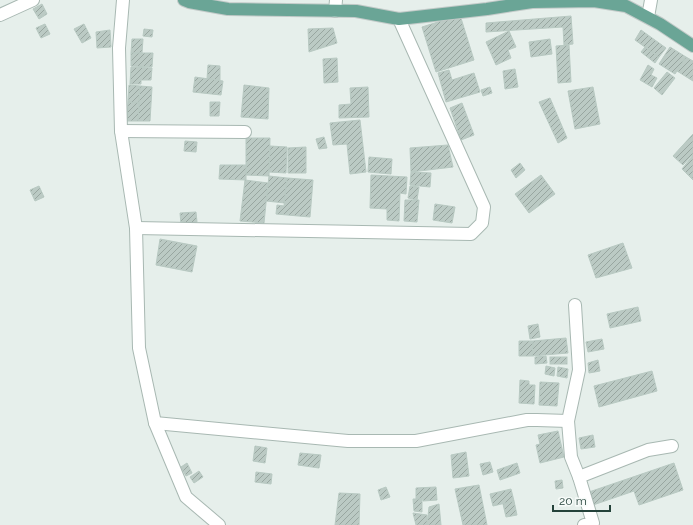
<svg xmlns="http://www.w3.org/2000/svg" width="693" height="525" viewBox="0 0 693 525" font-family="Raleway,sans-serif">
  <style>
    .building { fill: url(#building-hatch); stroke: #b8c9c2 }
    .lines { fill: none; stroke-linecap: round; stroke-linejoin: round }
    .minor-casing { stroke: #a8b8b2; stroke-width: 14 }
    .major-casing { stroke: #c2cac8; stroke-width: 14 }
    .minor { stroke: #fff; stroke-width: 12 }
    .major { stroke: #6aa596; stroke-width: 12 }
  </style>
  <defs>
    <pattern id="building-hatch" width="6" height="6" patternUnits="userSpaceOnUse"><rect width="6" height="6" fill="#bbcac4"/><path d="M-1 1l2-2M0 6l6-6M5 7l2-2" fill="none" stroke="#98a6a0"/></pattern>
  </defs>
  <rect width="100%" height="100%" fill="#e6efeb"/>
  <g class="building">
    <polygon points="42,4 47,14 39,19 33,9"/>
    <polygon points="460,15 474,60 436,72 422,27"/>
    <polygon points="571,16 573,44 564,45 563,27 486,32 486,23"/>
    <polygon points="45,24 50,34 41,38 36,28"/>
    <polygon points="84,24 91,38 82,43 74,29"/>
    <polygon points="333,28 337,43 309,52 308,29"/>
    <polygon points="144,29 153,30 152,37 143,36"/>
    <polygon points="110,30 111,47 97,48 96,32"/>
    <polygon points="641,30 666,48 659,57 635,40"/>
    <polygon points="509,31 516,47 508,50 511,58 496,65 486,42"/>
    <polygon points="132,39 143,39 142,53 131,53"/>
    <polygon points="550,39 552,54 531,57 529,42"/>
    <polygon points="569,45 571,82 558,83 556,46"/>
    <polygon points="645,47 659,57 655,63 641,52"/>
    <polygon points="670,47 686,57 675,74 659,64"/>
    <polygon points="131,53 153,53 152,67 131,66"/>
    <polygon points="686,57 693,61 693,81 677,71"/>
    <polygon points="337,58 338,82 324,83 323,59"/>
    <polygon points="208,65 220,66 220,80 207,79"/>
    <polygon points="648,65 654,69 651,75 657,78 652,87 640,80"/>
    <polygon points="131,67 152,68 151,80 141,80 141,84 130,84"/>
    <polygon points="515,69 518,87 505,89 503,71"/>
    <polygon points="449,70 452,80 474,73 480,92 446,102 438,73"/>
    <polygon points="667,72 675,78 662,95 654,88"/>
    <polygon points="195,77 223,81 221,95 193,92"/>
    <polygon points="129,85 140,86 139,103 128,102"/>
    <polygon points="244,85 269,88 268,119 241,117"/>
    <polygon points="140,86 152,87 150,121 138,121"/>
    <polygon points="368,87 369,117 339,118 339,105 351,104 350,88"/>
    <polygon points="490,87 492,93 483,96 481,90"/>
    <polygon points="593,87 600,124 575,129 568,91"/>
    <polygon points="550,98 567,138 558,143 539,102"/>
    <polygon points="128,102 139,103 138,121 127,121"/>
    <polygon points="210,102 220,102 219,116 210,116"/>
    <polygon points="462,103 474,135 461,140 450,108"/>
    <polygon points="360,120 366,172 350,174 347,144 333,145 330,123"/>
    <polygon points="693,134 693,154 683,165 673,156"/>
    <polygon points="324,137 327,148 319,149 316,139"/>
    <polygon points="246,138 270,138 269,176 246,175"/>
    <polygon points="185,141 197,142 196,152 184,151"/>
    <polygon points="448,145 453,167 411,172 410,148"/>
    <polygon points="270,146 287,147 286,173 269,172"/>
    <polygon points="306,147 306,173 288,173 288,148"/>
    <polygon points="693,155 693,180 682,169"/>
    <polygon points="369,157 392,159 391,174 368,172"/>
    <polygon points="520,163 525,170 516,178 511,170"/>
    <polygon points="220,165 246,165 246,180 219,179"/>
    <polygon points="411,172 431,173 430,187 410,185"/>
    <polygon points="371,175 407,177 406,194 400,193 399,221 387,220 387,209 370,208"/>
    <polygon points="541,175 555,194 529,213 515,194"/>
    <polygon points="269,176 287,178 285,203 266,201"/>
    <polygon points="287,178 313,180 310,217 276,214 277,205 284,206"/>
    <polygon points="245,180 268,183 264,223 240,221"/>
    <polygon points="39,186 44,197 35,201 30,190"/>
    <polygon points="410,186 419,187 417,200 408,198"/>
    <polygon points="405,200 419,200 417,222 404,221"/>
    <polygon points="435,204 455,207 452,223 433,220"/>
    <polygon points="196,212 197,222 181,224 180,213"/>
    <polygon points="160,239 197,246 192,272 156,265"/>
    <polygon points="623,243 632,268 596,278 588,255"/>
    <polygon points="638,307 641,321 610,328 607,314"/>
    <polygon points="538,324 540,337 530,339 528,326"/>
    <polygon points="566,338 568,353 532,356 533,341"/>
    <polygon points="602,339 604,349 588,352 586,342"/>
    <polygon points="519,341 533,341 532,356 519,356"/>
    <polygon points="546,356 547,363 535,364 535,357"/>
    <rect x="550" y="357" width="17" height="7"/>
    <polygon points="598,360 600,371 589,373 588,363"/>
    <polygon points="546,366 555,368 554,376 545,374"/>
    <polygon points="558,367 568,369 567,378 557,376"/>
    <polygon points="652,371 657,391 599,407 594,386"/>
    <polygon points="520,380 529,381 529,385 535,385 534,404 519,403"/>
    <polygon points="540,382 559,383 557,406 539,405"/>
    <polygon points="558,431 564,457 540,463 536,445 540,444 538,435"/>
    <polygon points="593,435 595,447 581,449 579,438"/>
    <polygon points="255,446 267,448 265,463 253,461"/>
    <polygon points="466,452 469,476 453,478 451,455"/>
    <polygon points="300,453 321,455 319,468 298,465"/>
    <polygon points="490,462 493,472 483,475 480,464"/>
    <polygon points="187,463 192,473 186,476 181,467"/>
    <polygon points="517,463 520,473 500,480 497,470"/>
    <polygon points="674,463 683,490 639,505 634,491 593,505 589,492"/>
    <polygon points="199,471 203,477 194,483 190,477"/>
    <polygon points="256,472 272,474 271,484 255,482"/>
    <polygon points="562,480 563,488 556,489 555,481"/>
    <polygon points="479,485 487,525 463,525 455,489"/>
    <polygon points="386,487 390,497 381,500 378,490"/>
    <polygon points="436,487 437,500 423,501 423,499 416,499 416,488"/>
    <polygon points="511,489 514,501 493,506 490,494"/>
    <polygon points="339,493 360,494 359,525 335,525"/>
    <polygon points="413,499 422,499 422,512 414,511"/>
    <polygon points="514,501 517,515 506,517 503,504"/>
    <polygon points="439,504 441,525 427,525 429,507"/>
    <polygon points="413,513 427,515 427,525 416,525"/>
  </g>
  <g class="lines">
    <defs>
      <g id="minor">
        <polyline points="123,0 119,48 121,131 136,228 139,348 155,423 186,497 219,525"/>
        <polyline points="335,11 336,0"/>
        <polyline points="0,15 33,0"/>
        <polyline points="648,17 651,0"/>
        <polyline points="121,131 245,132"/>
        <polyline points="136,228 471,234 482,223 484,207 399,19"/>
        <polyline points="575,305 579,370 568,421 571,457 579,477 593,523 584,525"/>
        <polyline points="155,423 348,441 416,441 527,420 537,420 568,421"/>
        <polyline points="579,477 648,450 672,446"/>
      </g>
      <polyline id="major" points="184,0 189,2 228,9 356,11 399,19 487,9 532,2 594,1 626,6 660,24 693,46"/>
    </defs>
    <use href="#minor" class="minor-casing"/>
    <use href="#major" class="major-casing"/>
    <use href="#minor" class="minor"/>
    <use href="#major" class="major"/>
  </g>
  <path d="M553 505v6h57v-6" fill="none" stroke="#24423a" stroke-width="2"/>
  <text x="559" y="505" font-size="12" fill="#24423a" stroke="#f7fbf9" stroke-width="3" paint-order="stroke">20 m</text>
</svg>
